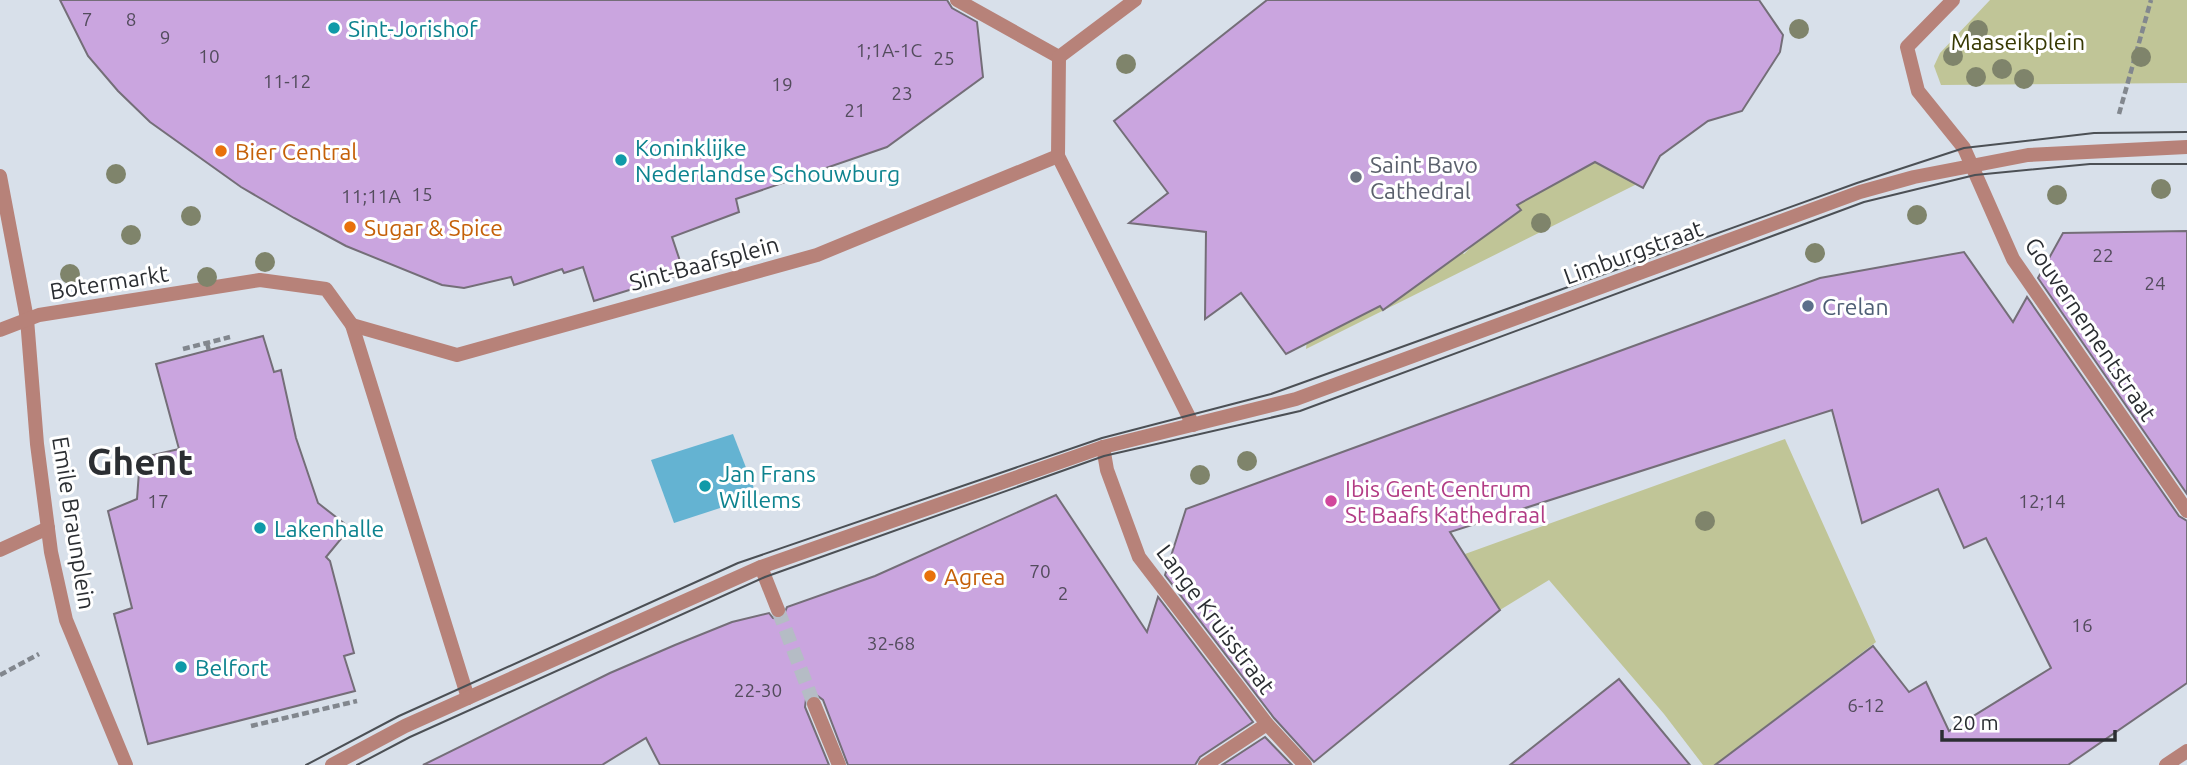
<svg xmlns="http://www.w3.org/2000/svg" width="2187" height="765" viewBox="0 0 2187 765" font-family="Ubuntu,sans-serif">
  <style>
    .green { fill: #c0c597 }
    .water { fill: #64b3d2 }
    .building { fill: #caa5df; stroke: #746e78; stroke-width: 2 }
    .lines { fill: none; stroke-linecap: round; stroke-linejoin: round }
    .minor-tunnel { stroke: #b5bcc5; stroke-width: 14; stroke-dasharray: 14 7; stroke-linecap: butt }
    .path { stroke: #82878e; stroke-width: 4.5; stroke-dasharray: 7 3.5; stroke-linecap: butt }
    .pedestrian { stroke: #b78279; stroke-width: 14 }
    .minor { stroke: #b78279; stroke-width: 14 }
    .tram { stroke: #4c5055; stroke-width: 2 }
    .tree { fill: #7f846b }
    .culture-dot { fill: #0f9aa8; stroke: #fff; stroke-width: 2.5 }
    .food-dot { fill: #e8710a; stroke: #fff; stroke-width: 2.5 }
    .worship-dot { fill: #6b7280; stroke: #fff; stroke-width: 2.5 }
    .service-dot { fill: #5c6f8a; stroke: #fff; stroke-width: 2.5 }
    .hotel-dot { fill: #d1479c; stroke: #fff; stroke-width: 2.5 }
    .labels { text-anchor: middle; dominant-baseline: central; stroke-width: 6; stroke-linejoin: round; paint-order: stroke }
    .number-label { font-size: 19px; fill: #534c5d }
    .culture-label { font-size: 23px; fill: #0d838f; stroke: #fff; text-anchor: start }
    .park-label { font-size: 23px; fill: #373903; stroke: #fff }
    .food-label { font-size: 23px; fill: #c56008; stroke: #fff; text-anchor: start }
    .worship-label { font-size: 23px; fill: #5b616d; stroke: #fff; text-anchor: start }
    .street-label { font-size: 23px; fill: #2b2e32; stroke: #fff }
    .service-label { font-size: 23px; fill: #4e5e75; stroke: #fff; text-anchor: start }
    .hotel-label { font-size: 23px; fill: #b23c85; stroke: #fff; text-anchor: start }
    .town-label { font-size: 37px; font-weight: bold; fill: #2b2e32; stroke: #fff }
  </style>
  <rect width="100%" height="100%" fill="#d8e0ea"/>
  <g class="green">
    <polygon points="1990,0 2187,0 2187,83 1941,85 1934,66 1940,53"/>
    <polygon points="1612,136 1637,184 1306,349 1307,339 1348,322 1370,293 1384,310 1398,300 1395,296 1459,249 1464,254 1471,247 1467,243 1521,210 1517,205"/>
    <polygon points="1785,439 1876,642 1715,765 1703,765 1664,714 1549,580 1500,610 1465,554"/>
  </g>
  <polygon class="water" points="733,434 757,496 674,523 651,460"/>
  <g class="building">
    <polygon points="60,0 947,0 952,8 977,22 983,77 887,147 736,199 739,212 672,237 684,273 594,301 583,267 564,273 562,269 514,285 511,277 464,288 442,285 346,246 294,218 241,187 150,122 118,91 88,56"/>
    <polygon points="1267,0 1759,0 1783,35 1780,52 1742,111 1708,121 1660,156 1643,188 1595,162 1517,205 1521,210 1383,310 1380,306 1286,354 1241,293 1205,319 1206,232 1129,223 1168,193 1114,121"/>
    <polygon points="2187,231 2187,494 2038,278 2063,233"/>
    <polygon points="1964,252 2013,322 2027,297 2179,516 2187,521 2187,683 2068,765 1715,765 1873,646 1909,692 1926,682 1949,731 2051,668 1986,538 1964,548 1938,489 1862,523 1832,410 1450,532 1500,610 1314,762 1274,718 1165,575 1186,509 1820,278"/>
    <polygon points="263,336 274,372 281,370 296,438 318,503 350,528 326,557 330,561 354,653 344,656 355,691 148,744 114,614 132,608 108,511 137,499 140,458 179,449 156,364"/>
    <polygon points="1056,495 1147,632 1158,597 1253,722 1200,757 1195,765 848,765 823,700 815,694 806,699 805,707 829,765 660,765 646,738 602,765 423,765 610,673 675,645 732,622 769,613 773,618 782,619 787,607 875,576"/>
    <polygon points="1619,679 1690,765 1510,765"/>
    <polygon points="1265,737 1292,765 1222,765"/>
  </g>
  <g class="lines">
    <polyline class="minor-tunnel" points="778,610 814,704"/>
    <g class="path">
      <polyline points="2119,114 2151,0"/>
      <polyline points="207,343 209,351"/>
      <polyline points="183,349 230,337"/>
      <polyline points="0,675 39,654"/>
      <polyline points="251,726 357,701"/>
    </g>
    <polyline class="pedestrian" points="0,550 48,528"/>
    <g class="minor">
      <polyline points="957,0 1059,57"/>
      <polyline points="1953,0 1907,47 1918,91 1964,148 2013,259 2187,511"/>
      <polyline points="1059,57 1058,156 1193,425"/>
      <polyline points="1059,57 1135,0"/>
      <polyline points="0,176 27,319 37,444 51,552 66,620 126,765"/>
      <polyline points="352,325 457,355 817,255 1058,156"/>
      <polyline points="0,330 39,315 260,280 326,289 352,325 468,698"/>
      <polyline points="1103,447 1107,470 1139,557 1267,724 1305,765"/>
      <polyline points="761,567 778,610"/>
      <polyline points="814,704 839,765"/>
      <polyline points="332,765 405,726 761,567 1103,447 1296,399 1860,192 1914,177 2028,155 2187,147"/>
      <polyline points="1205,765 1267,724"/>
      <polyline points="2166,765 2187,751"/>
    </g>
    <g class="tram">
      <polyline points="306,765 399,716 738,563 1102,438 1271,394 1857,183 1964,148 2094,133 2187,132"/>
      <polyline points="357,765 410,737 765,577 1104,456 1300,411 1864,202 1975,175 2090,164 2187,164"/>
    </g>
  </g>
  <g class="tree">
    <circle cx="1799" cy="29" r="10"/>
    <circle cx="1978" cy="30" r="10"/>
    <circle cx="1953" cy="56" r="10"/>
    <circle cx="2141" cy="57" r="10"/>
    <circle cx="1126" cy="64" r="10"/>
    <circle cx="2002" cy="69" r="10"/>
    <circle cx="1976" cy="77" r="10"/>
    <circle cx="2024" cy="79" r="10"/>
    <circle cx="116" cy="174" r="10"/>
    <circle cx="2161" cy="189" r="10"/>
    <circle cx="2057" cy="195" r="10"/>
    <circle cx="1917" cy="215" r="10"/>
    <circle cx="191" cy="216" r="10"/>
    <circle cx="1541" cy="223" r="10"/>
    <circle cx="131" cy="235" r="10"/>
    <circle cx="1815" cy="253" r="10"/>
    <circle cx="265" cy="262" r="10"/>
    <circle cx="70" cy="274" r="10"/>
    <circle cx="207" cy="277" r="10"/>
    <circle cx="1247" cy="461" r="10"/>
    <circle cx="1200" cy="475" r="10"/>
    <circle cx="1705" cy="521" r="10"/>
  </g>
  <g class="culture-dot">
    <circle cx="334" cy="28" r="7"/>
    <circle cx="621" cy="160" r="7"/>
    <circle cx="705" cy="486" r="7"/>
    <circle cx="260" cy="528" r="7"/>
    <circle cx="181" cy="667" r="7"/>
  </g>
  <g class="food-dot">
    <circle cx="221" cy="151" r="7"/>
    <circle cx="350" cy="227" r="7"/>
    <circle cx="930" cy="576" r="7"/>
  </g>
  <circle class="worship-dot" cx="1356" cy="177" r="7"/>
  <circle class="service-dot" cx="1808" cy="306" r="7"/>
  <circle class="hotel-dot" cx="1331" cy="501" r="7"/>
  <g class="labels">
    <g class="number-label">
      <text x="87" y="19">7</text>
      <text x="131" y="19">8</text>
      <text x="165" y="37">9</text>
      <text x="889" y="50">1;1A-1C</text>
      <text x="209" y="56">10</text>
      <text x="944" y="58">25</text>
      <text x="287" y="81">11-12</text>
      <text x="782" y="84">19</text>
      <text x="902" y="93">23</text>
      <text x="855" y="110">21</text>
      <text x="422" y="194">15</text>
      <text x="371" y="196">11;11A</text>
      <text x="2103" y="255">22</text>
      <text x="2155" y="283">24</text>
      <text x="158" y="501">17</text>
      <text x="2042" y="501">12;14</text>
      <text x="1040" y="571">70</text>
      <text x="1063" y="593">2</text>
      <text x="2082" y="625">16</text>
      <text x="891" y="643">32-68</text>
      <text x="758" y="690">22-30</text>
      <text x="1866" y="705">6-12</text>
    </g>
    <g class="culture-label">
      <text x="348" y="28">Sint-Jorishof</text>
      <text x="635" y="147">Koninklijke<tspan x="635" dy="26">Nederlandse Schouwburg</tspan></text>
      <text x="719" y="473">Jan Frans<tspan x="719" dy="26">Willems</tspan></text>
      <text x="274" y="528">Lakenhalle</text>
      <text x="195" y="667">Belfort</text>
    </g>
    <g class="park-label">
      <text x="2018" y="41">Maaseikplein</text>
    </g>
    <g class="food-label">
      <text x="235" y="151">Bier Central</text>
      <text x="364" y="227">Sugar &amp; Spice</text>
      <text x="944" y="576">Agrea</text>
    </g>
    <g class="worship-label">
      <text x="1370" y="164">Saint Bavo<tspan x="1370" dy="26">Cathedral</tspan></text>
    </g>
    <g class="street-label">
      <text transform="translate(1633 252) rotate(-20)">Limburgstraat</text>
      <text transform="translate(704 263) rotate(-15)">Sint-Baafsplein</text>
      <text transform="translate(109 282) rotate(-9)">Botermarkt</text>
      <text transform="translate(2091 329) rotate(56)">Gouvernementstraat</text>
      <text transform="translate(74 523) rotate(81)">Emile Braunplein</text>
      <text transform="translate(1216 619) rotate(53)">Lange Kruisstraat</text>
    </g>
    <g class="service-label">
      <text x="1822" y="306">Crelan</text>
    </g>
    <g class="hotel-label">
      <text x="1345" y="488">Ibis Gent Centrum<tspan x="1345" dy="26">St Baafs Kathedraal</tspan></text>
    </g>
    <g class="town-label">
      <text x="140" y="461">Ghent</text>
    </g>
  </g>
  <path d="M1942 730v10h173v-10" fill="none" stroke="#2b2e32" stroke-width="3.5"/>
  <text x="1952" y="730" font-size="21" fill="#2b2e32" stroke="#ffffff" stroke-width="5" paint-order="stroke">20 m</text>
</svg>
